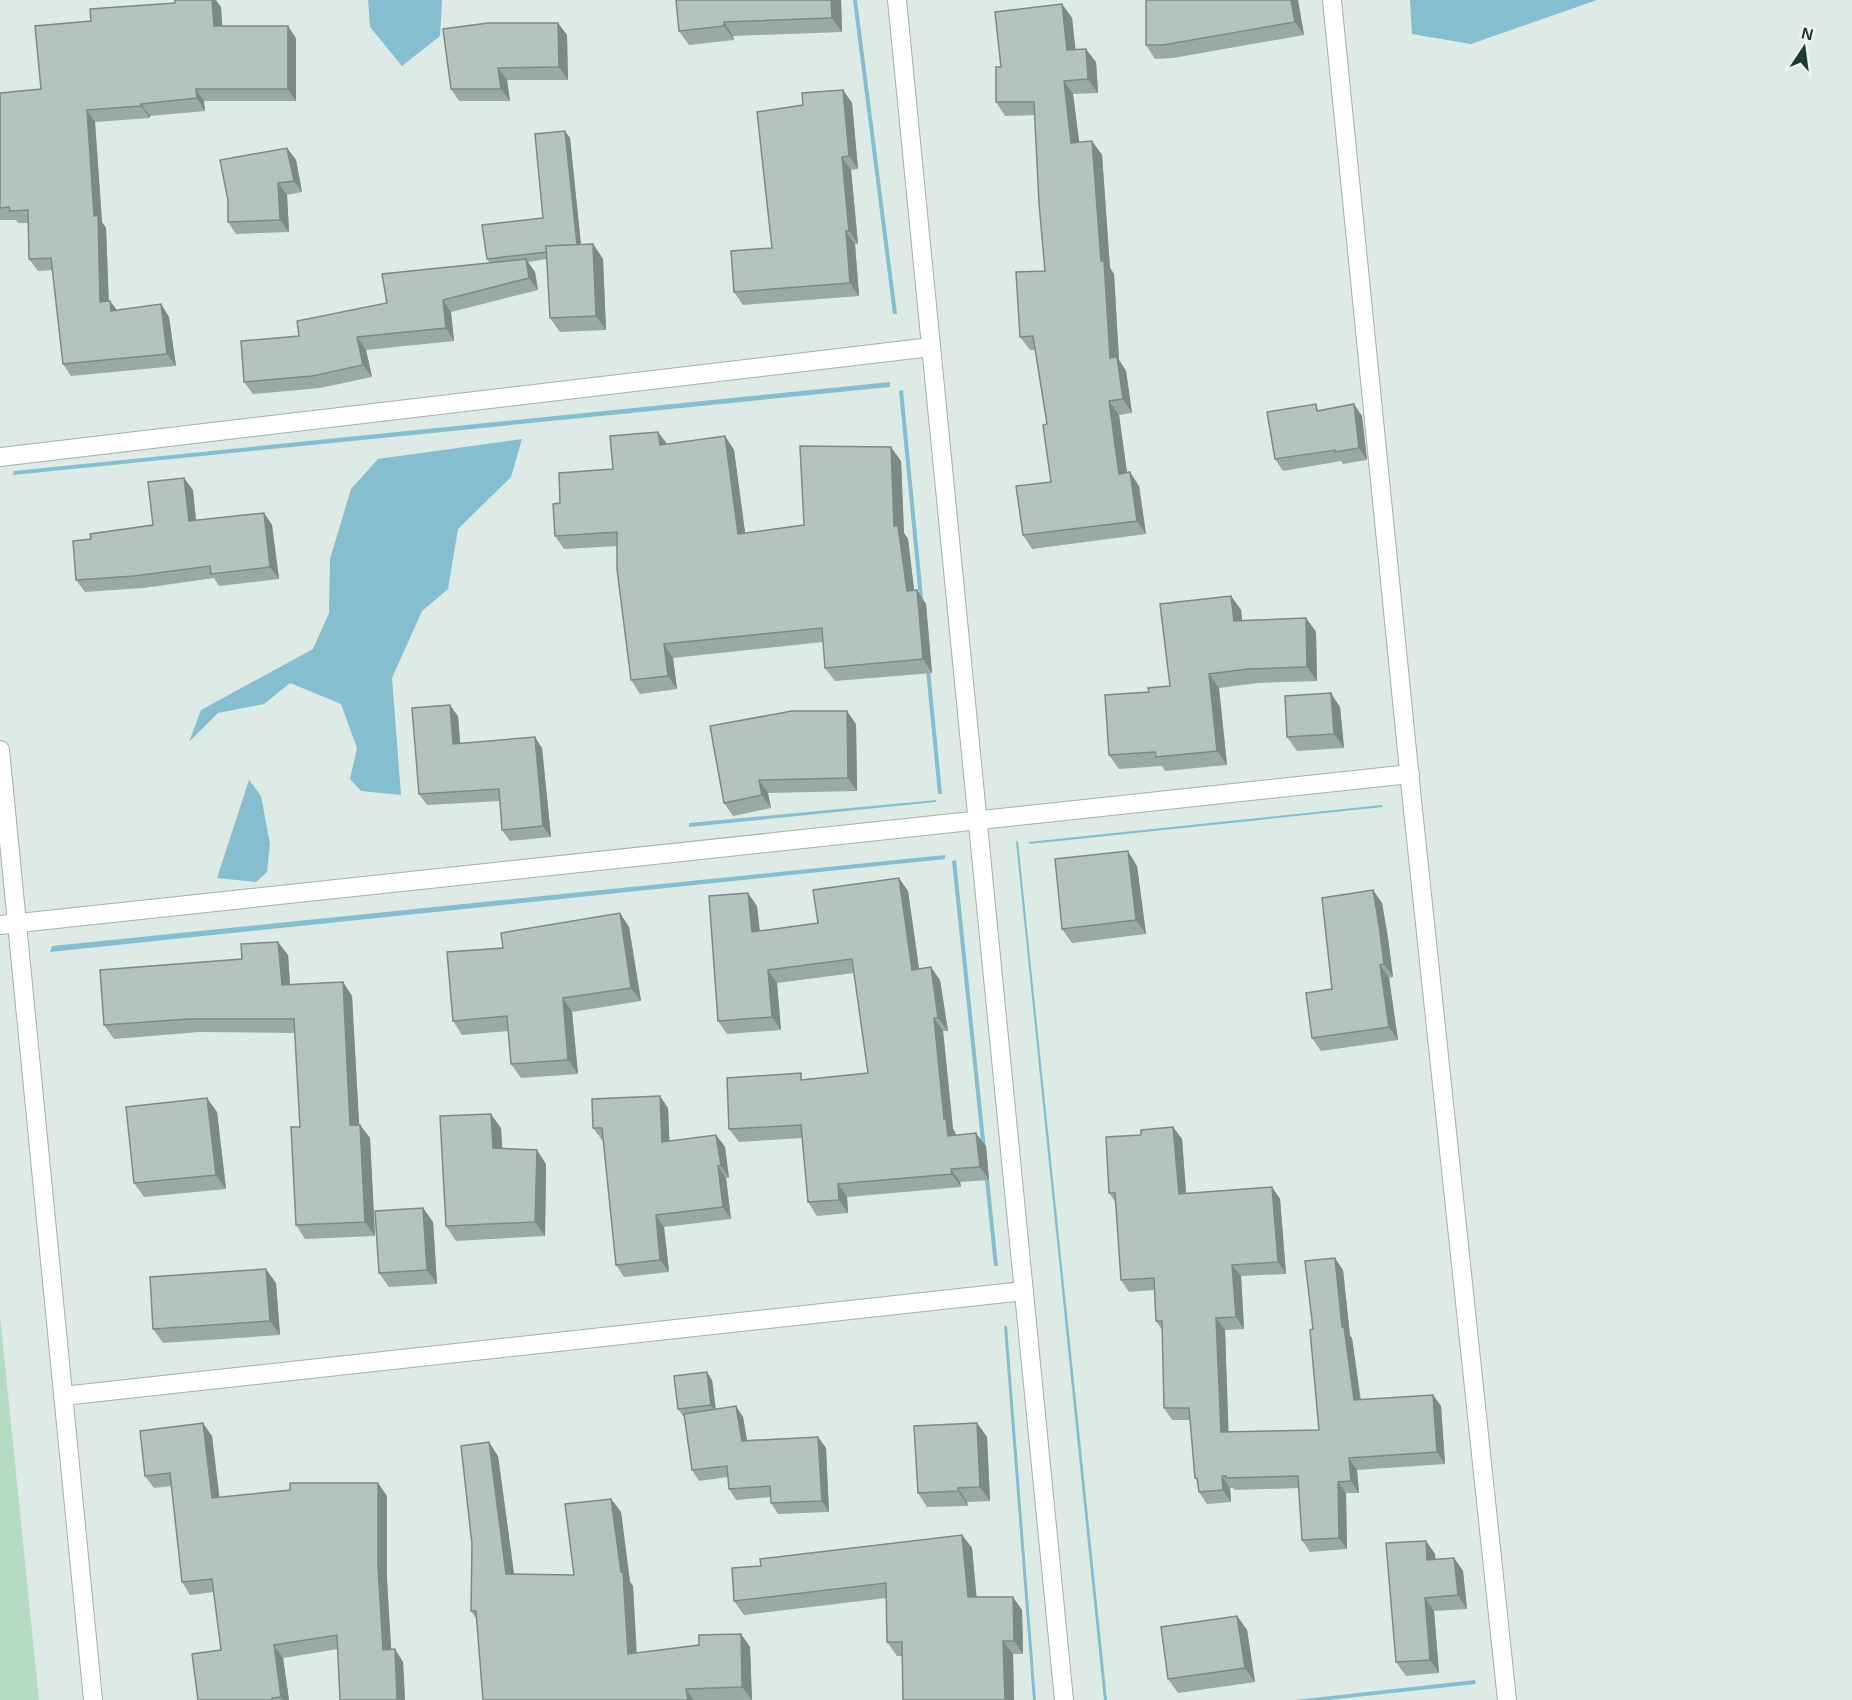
<svg xmlns="http://www.w3.org/2000/svg" width="1852" height="1700" viewBox="0 0 1852 1700" font-family="Arial,sans-serif">
  <style>
    .green { fill: #b6dbc3 }
    .water { fill: #85becf }
    .lines { fill: none; stroke-linecap: round; stroke-linejoin: round }
    .street-casing { stroke: #a1b1ac; stroke-width: 20 }
    .street { stroke: #fff; stroke-width: 18 }
    .wall { fill: #9aa9a4 }
    .shaded-wall { fill: #7d8986 }
    .building { fill: #b3c4bf; stroke: #7d8986; stroke-width: 1.5 }
  </style>
  <rect width="100%" height="100%" fill="#deeae5"/>
  <polygon class="green" points="0,1315 39,1700 0,1700"/>
  <g class="water">
    <polygon points="368,0 442,0 440,36 402,66 370,27"/>
    <polygon points="853,0 857,0 897,314 893,314"/>
    <polygon points="1410,0 1597,0 1471,44 1412,34"/>
    <polygon points="890,382 890,387 13,475 14,471"/>
    <polygon points="903,390 942,794 938,794 899,391"/>
    <polygon points="522,439 511,477 458,529 448,589 422,611 392,678 401,795 361,791 350,779 357,748 341,704 290,683 264,704 218,713 189,742 201,710 313,649 329,613 330,559 351,489 378,459"/>
    <polygon points="249,780 261,796 270,844 267,872 256,882 217,878"/>
    <polygon points="936,800 936,802 689,827 689,823"/>
    <polygon points="1382,805 1383,807 1030,844 1028,842"/>
    <polygon points="1018,841 1107,1700 1104,1700 1016,842"/>
    <polygon points="945,855 945,859 50,952 52,946"/>
    <polygon points="956,860 998,1266 994,1266 952,861"/>
    <polygon points="1004,1326 1007,1326 1036,1700 1033,1700"/>
    <polygon points="1475,1680 1476,1684 1328,1700 1295,1700"/>
  </g>
  <g class="lines">
    <defs>
      <g id="street">
        <polyline points="897,0 1064,1700"/>
        <polyline points="1332,0 1411,791 1507,1700"/>
        <polyline points="0,457 931,347"/>
        <polyline points="0,750 93,1700"/>
        <polyline points="0,925 1410,774"/>
        <polyline points="63,1396 1024,1291"/>
      </g>
    </defs>
    <use href="#street" class="street-casing"/>
    <use href="#street" class="street"/>
  </g>
  <g class="wall">
    <polygon points="841,0 842,32 733,36 734,40 689,45 679,31"/>
    <polygon points="1146,0 1298,0 1304,35 1173,58 1155,59 1146,45"/>
    <polygon points="1062,4 1072,18 1075,49 1096,62 1098,93 1073,94 1079,142 1092,141 1102,155 1110,268 1114,274 1119,360 1126,371 1132,413 1119,415 1127,473 1139,486 1146,534 1032,549 1023,535 1051,482 1047,424 1035,350 1030,350 1020,337 1045,271 1035,115 1005,116 996,102 1001,67"/>
    <polygon points="221,7 222,26 296,38 296,101 204,101 205,111 150,116 150,118 95,122 102,222 106,228 109,301 110,301 117,311 161,304 169,317 176,366 71,376 63,364 53,270 38,271 29,259 28,223 18,223 16,220 0,220 0,93 41,89"/>
    <polygon points="567,35 568,80 507,80 510,101 459,101 451,89"/>
    <polygon points="843,90 852,103 858,169 851,170 858,244 855,244 859,296 743,305 734,292 772,248 803,105"/>
    <polygon points="570,138 581,245 593,244 603,259 606,330 560,332 550,318 547,259 528,262 535,272 538,290 451,312 454,341 366,350 372,377 320,388 253,394 244,382 299,336 387,303 490,263 487,259 543,218"/>
    <polygon points="287,148 296,160 302,192 287,195 289,232 236,234 228,222"/>
    <polygon points="1320,410 1362,416 1367,460 1343,464 1341,461 1283,471 1275,459"/>
    <polygon points="725,436 734,450 745,533 804,525 901,461 904,533 908,539 914,591 917,590 926,604 932,673 835,681 825,668 823,642 673,658 677,689 640,694 631,680 617,546 564,549 555,536 560,503 613,469 667,444"/>
    <polygon points="193,490 196,520 264,513 272,525 279,579 219,586 214,578 143,588 85,592 76,580 153,525"/>
    <polygon points="1231,596 1241,610 1242,620 1306,618 1316,632 1317,681 1258,683 1219,688 1227,765 1165,771 1162,766 1119,769 1109,755 1149,692 1170,686"/>
    <polygon points="1340,707 1344,748 1297,751 1287,737"/>
    <polygon points="458,716 460,744 542,748 551,837 510,841 502,830 500,801 427,805 419,794"/>
    <polygon points="856,724 857,791 768,793 771,808 733,816 724,803 710,726"/>
    <polygon points="1137,866 1146,934 1072,943 1062,929"/>
    <polygon points="908,891 919,969 940,980 948,1031 943,1031 953,1129 955,1132 956,1135 986,1146 989,1180 960,1182 961,1187 847,1197 848,1213 817,1216 808,1202 802,1138 739,1142 729,1129 805,1079 868,1073 854,973 777,983 781,1030 727,1034 718,1021 757,906 760,931 818,923"/>
    <polygon points="1382,903 1388,938 1393,977 1389,978 1398,1040 1321,1051 1312,1038 1332,989"/>
    <polygon points="620,913 629,927 641,1001 572,1012 578,1074 521,1078 511,1064 509,1031 462,1035 453,1021 503,948"/>
    <polygon points="288,955 290,984 343,982 352,996 359,1125 360,1125 370,1138 375,1236 305,1239 296,1225 300,1127 295,1033 199,1032 114,1039 104,1025"/>
    <polygon points="668,1108 669,1141 716,1135 725,1147 729,1178 726,1178 731,1219 664,1227 669,1272 624,1277 616,1265 603,1140 602,1140 593,1128"/>
    <polygon points="217,1112 226,1189 144,1197 134,1183"/>
    <polygon points="1173,1127 1182,1139 1186,1193 1272,1187 1280,1199 1286,1274 1241,1276 1244,1329 1225,1330 1228,1432 1319,1430 1313,1329 1343,1270 1350,1336 1352,1338 1361,1400 1433,1395 1441,1406 1445,1464 1357,1470 1359,1493 1346,1493 1347,1549 1310,1552 1302,1540 1299,1488 1235,1490 1233,1488 1230,1488 1231,1502 1207,1504 1199,1492 1198,1482 1195,1478 1190,1420 1172,1420 1164,1408 1162,1330 1156,1321 1154,1290 1129,1292 1121,1280 1116,1203 1109,1193 1141,1135"/>
    <polygon points="501,1128 502,1148 546,1164 545,1236 456,1241 446,1226"/>
    <polygon points="423,1208 433,1222 437,1284 389,1287 379,1273"/>
    <polygon points="276,1283 280,1335 163,1343 153,1329"/>
    <polygon points="712,1380 716,1409 743,1417 747,1440 818,1437 826,1448 829,1512 778,1514 771,1503 770,1497 736,1500 729,1489 728,1477 699,1481 692,1470 684,1416 683,1416 678,1409"/>
    <polygon points="977,1423 987,1437 990,1501 967,1502 968,1506 927,1507 918,1493"/>
    <polygon points="212,1436 219,1497 387,1496 387,1580 391,1649 403,1662 405,1700 340,1700 338,1649 283,1658 289,1700 198,1700 221,1650 214,1592 190,1595 182,1582 172,1486 154,1488 145,1476"/>
    <polygon points="498,1456 514,1574 574,1575 611,1499 621,1512 630,1582 633,1586 637,1653 699,1645 741,1634 750,1647 752,1700 483,1700 477,1620 471,1611 472,1544"/>
    <polygon points="962,1535 972,1548 976,1597 1022,1610 1023,1654 1013,1654 1014,1700 903,1700 902,1656 897,1656 887,1642 886,1598 744,1615 734,1601 761,1566"/>
    <polygon points="1426,1541 1435,1554 1435,1559 1454,1558 1463,1571 1467,1609 1434,1611 1439,1673 1406,1676 1396,1662"/>
    <polygon points="1237,1616 1247,1630 1255,1682 1178,1693 1168,1679"/>
  </g>
  <g class="shaded-wall">
    <polygon points="212,0 216,0 221,7 223,38 214,26"/>
    <polygon points="831,0 841,0 842,32 832,18"/>
    <polygon points="1291,0 1298,0 1304,35 1295,22"/>
    <polygon points="1062,4 1072,18 1077,63 1067,50"/>
    <polygon points="724,22 733,36 734,40 724,26"/>
    <polygon points="558,23 567,35 568,80 559,67"/>
    <polygon points="288,26 296,38 296,101 288,89"/>
    <polygon points="1086,49 1096,62 1098,93 1088,79"/>
    <polygon points="498,68 507,80 510,101 501,89"/>
    <polygon points="1064,81 1073,94 1081,156 1071,143"/>
    <polygon points="196,89 204,101 205,111 197,98"/>
    <polygon points="843,90 852,103 858,169 849,156"/>
    <polygon points="141,104 150,116 150,118 141,106"/>
    <polygon points="87,110 95,122 102,222 106,228 109,314 100,302"/>
    <polygon points="565,131 570,138 582,255 577,248"/>
    <polygon points="1092,141 1102,155 1110,268 1114,274 1119,360 1126,371 1132,413 1123,399 1110,358 1101,261"/>
    <polygon points="287,148 296,160 302,192 294,181"/>
    <polygon points="842,157 851,170 858,244 849,231"/>
    <polygon points="278,183 287,195 289,232 280,220"/>
    <polygon points="846,231 855,244 859,296 850,283"/>
    <polygon points="593,244 603,259 606,330 596,316"/>
    <polygon points="526,259 535,272 538,290 529,278"/>
    <polygon points="443,300 451,312 454,341 446,328"/>
    <polygon points="110,301 119,313 111,311"/>
    <polygon points="161,304 169,317 176,366 167,354"/>
    <polygon points="357,337 366,350 372,377 363,365"/>
    <polygon points="1109,401 1119,415 1129,487 1119,474"/>
    <polygon points="1354,404 1362,416 1367,460 1359,448"/>
    <polygon points="658,432 668,445 660,445"/>
    <polygon points="725,436 734,450 747,547 738,534"/>
    <polygon points="891,447 901,461 904,533 908,539 916,605 907,591 894,526"/>
    <polygon points="1130,472 1139,486 1146,534 1137,521"/>
    <polygon points="184,478 193,490 197,533 189,521"/>
    <polygon points="264,513 272,525 279,579 270,567"/>
    <polygon points="917,590 926,604 932,673 923,659"/>
    <polygon points="1231,596 1241,610 1244,635 1234,621"/>
    <polygon points="1306,618 1316,632 1317,681 1307,667"/>
    <polygon points="664,644 673,658 677,689 668,676"/>
    <polygon points="1209,674 1219,688 1227,765 1217,751"/>
    <polygon points="1331,693 1340,707 1344,748 1334,734"/>
    <polygon points="450,705 458,716 461,755 453,744"/>
    <polygon points="847,711 856,724 857,791 848,778"/>
    <polygon points="535,737 542,748 551,837 543,826"/>
    <polygon points="759,780 768,793 771,808 762,795"/>
    <polygon points="1128,851 1137,866 1146,934 1136,920"/>
    <polygon points="899,878 908,891 921,983 912,970"/>
    <polygon points="1373,890 1382,903 1388,938 1393,977 1384,964"/>
    <polygon points="748,893 757,906 761,945 752,932"/>
    <polygon points="620,913 629,927 641,1001 631,988"/>
    <polygon points="278,942 288,955 291,999 282,985"/>
    <polygon points="1380,965 1389,978 1398,1040 1389,1027"/>
    <polygon points="931,967 940,980 948,1031 938,1018"/>
    <polygon points="768,970 777,983 781,1030 772,1017"/>
    <polygon points="343,982 352,996 360,1139 350,1125"/>
    <polygon points="563,998 572,1012 578,1074 568,1060"/>
    <polygon points="934,1018 943,1031 953,1129 955,1132 957,1149 948,1136 944,1119"/>
    <polygon points="660,1096 668,1108 670,1154 662,1142"/>
    <polygon points="207,1098 217,1112 226,1189 216,1175"/>
    <polygon points="491,1114 501,1128 503,1162 493,1148"/>
    <polygon points="360,1125 370,1138 375,1236 365,1222"/>
    <polygon points="1173,1127 1182,1139 1187,1206 1179,1194"/>
    <polygon points="976,1133 986,1146 989,1180 980,1167"/>
    <polygon points="716,1135 725,1147 729,1178 721,1166"/>
    <polygon points="537,1150 546,1164 545,1236 535,1222"/>
    <polygon points="718,1166 726,1178 731,1219 723,1207"/>
    <polygon points="951,1169 960,1182 961,1187 952,1174"/>
    <polygon points="838,1184 847,1197 848,1213 839,1200"/>
    <polygon points="1272,1187 1280,1199 1286,1274 1278,1262"/>
    <polygon points="423,1208 433,1222 437,1284 427,1270"/>
    <polygon points="656,1215 664,1227 669,1272 660,1260"/>
    <polygon points="1335,1258 1343,1270 1350,1336 1352,1338 1362,1412 1354,1400 1342,1327"/>
    <polygon points="1232,1265 1241,1276 1244,1329 1236,1317"/>
    <polygon points="266,1269 276,1283 280,1335 270,1321"/>
    <polygon points="1216,1318 1225,1330 1229,1444 1221,1432"/>
    <polygon points="707,1372 712,1380 716,1413 711,1405"/>
    <polygon points="1433,1395 1441,1406 1445,1464 1437,1452"/>
    <polygon points="736,1406 743,1417 749,1452 742,1441"/>
    <polygon points="203,1423 212,1436 221,1510 212,1498"/>
    <polygon points="977,1423 987,1437 990,1501 980,1487"/>
    <polygon points="818,1437 826,1448 829,1512 822,1501"/>
    <polygon points="489,1442 498,1456 516,1588 506,1574"/>
    <polygon points="1349,1458 1357,1470 1359,1493 1351,1481"/>
    <polygon points="1222,1476 1230,1488 1231,1502 1223,1490"/>
    <polygon points="1338,1482 1346,1493 1347,1549 1339,1538"/>
    <polygon points="378,1483 387,1496 387,1580 392,1662 383,1650 378,1567"/>
    <polygon points="958,1488 967,1502 968,1506 958,1491"/>
    <polygon points="611,1499 621,1512 630,1582 633,1586 637,1668 628,1654 621,1572"/>
    <polygon points="962,1535 972,1548 978,1611 968,1597"/>
    <polygon points="1426,1541 1435,1554 1437,1573 1427,1560"/>
    <polygon points="1454,1558 1463,1571 1467,1609 1458,1595"/>
    <polygon points="1013,1597 1022,1610 1023,1654 1014,1641"/>
    <polygon points="1425,1598 1434,1611 1439,1673 1430,1660"/>
    <polygon points="1237,1616 1247,1630 1255,1682 1245,1668"/>
    <polygon points="741,1634 750,1647 752,1700 742,1687"/>
    <polygon points="1003,1641 1013,1654 1014,1700 1005,1700"/>
    <polygon points="274,1645 283,1658 289,1700 284,1700 281,1697"/>
    <polygon points="395,1649 403,1662 405,1700 397,1700"/>
    <polygon points="686,1689 694,1700 688,1700"/>
  </g>
  <g class="building">
    <polygon points="175,0 212,0 214,26 288,26 288,89 196,89 197,98 141,104 141,106 87,110 94,216 98,215 100,302 110,301 111,311 161,304 167,354 63,364 51,258 29,259 28,210 10,211 9,207 0,208 0,93 41,89 35,26 91,21 90,9 175,3"/>
    <polygon points="676,0 831,0 832,18 724,22 724,26 679,31"/>
    <polygon points="1146,0 1291,0 1295,22 1163,45 1146,45"/>
    <polygon points="1062,4 1067,50 1086,49 1088,79 1064,81 1071,143 1092,141 1101,261 1104,261 1110,358 1117,357 1123,399 1109,401 1119,474 1130,472 1137,521 1023,535 1016,486 1051,482 1043,425 1047,424 1033,336 1020,337 1016,272 1045,271 1039,203 1034,102 996,102 996,67 1001,67 995,12"/>
    <polygon points="488,23 558,23 559,67 498,68 501,89 451,89 443,29"/>
    <polygon points="843,90 849,156 842,157 849,231 846,231 850,283 734,292 731,251 772,248 757,112 803,105 802,93"/>
    <polygon points="565,131 577,245 546,246 547,252 487,259 482,225 543,218 535,134"/>
    <polygon points="287,148 294,181 278,183 280,220 228,222 228,200 220,160"/>
    <polygon points="593,244 596,316 550,318 546,246"/>
    <polygon points="526,259 529,278 443,300 446,328 357,337 363,365 312,376 244,382 241,341 299,336 297,321 387,303 382,274"/>
    <polygon points="1316,404 1317,411 1354,404 1359,448 1335,452 1335,450 1275,459 1267,412"/>
    <polygon points="658,432 660,445 725,436 738,534 804,525 800,446 891,447 894,526 898,526 907,591 917,590 923,659 825,668 822,628 664,644 668,676 631,680 617,569 617,532 555,536 553,504 560,503 559,473 613,469 610,436"/>
    <polygon points="184,478 189,521 264,513 270,567 211,574 210,566 134,576 76,580 73,541 91,539 90,534 153,525 148,482"/>
    <polygon points="1231,596 1234,621 1306,618 1307,667 1248,669 1209,674 1217,751 1156,757 1155,752 1109,755 1105,695 1149,692 1148,688 1170,686 1160,604"/>
    <polygon points="1331,693 1334,734 1287,737 1285,696"/>
    <polygon points="450,705 453,744 535,737 543,826 502,830 499,789 419,794 412,708"/>
    <polygon points="792,711 847,711 848,778 759,780 762,795 724,803 710,726"/>
    <polygon points="1128,851 1136,920 1062,929 1055,859"/>
    <polygon points="899,878 912,970 931,967 938,1018 934,1018 944,1119 946,1119 948,1136 976,1133 980,1167 951,1169 952,1174 838,1184 839,1200 808,1202 801,1125 729,1129 727,1078 801,1073 801,1080 868,1073 852,959 768,970 772,1017 718,1021 709,896 748,893 752,932 818,923 813,890"/>
    <polygon points="1373,890 1379,925 1384,964 1380,965 1389,1027 1312,1038 1306,993 1332,989 1322,898"/>
    <polygon points="620,913 631,988 563,998 568,1060 511,1064 507,1016 453,1021 447,952 503,948 501,933"/>
    <polygon points="278,942 282,985 343,982 350,1125 360,1125 365,1222 296,1225 291,1127 300,1127 294,1019 189,1019 104,1025 100,970 242,959 241,944"/>
    <polygon points="660,1096 662,1142 716,1135 721,1166 718,1166 723,1207 656,1215 660,1260 616,1265 602,1128 593,1128 592,1099"/>
    <polygon points="207,1098 216,1175 134,1183 126,1107"/>
    <polygon points="491,1114 493,1148 537,1150 535,1222 446,1226 440,1116"/>
    <polygon points="1173,1127 1179,1194 1272,1187 1278,1262 1232,1265 1236,1317 1216,1318 1221,1432 1319,1430 1310,1330 1313,1329 1305,1261 1335,1258 1342,1327 1344,1327 1354,1400 1433,1395 1437,1452 1349,1458 1351,1481 1338,1482 1339,1538 1302,1540 1298,1476 1226,1478 1226,1476 1222,1476 1223,1490 1199,1492 1197,1478 1195,1478 1189,1408 1164,1408 1162,1321 1156,1321 1154,1278 1121,1280 1115,1193 1109,1193 1106,1137 1141,1135 1141,1130"/>
    <polygon points="423,1208 427,1270 379,1273 375,1211"/>
    <polygon points="266,1269 270,1321 153,1329 150,1277"/>
    <polygon points="707,1372 711,1405 678,1409 674,1376"/>
    <polygon points="736,1406 742,1441 818,1437 822,1501 771,1503 770,1486 729,1489 727,1466 692,1470 684,1414"/>
    <polygon points="203,1423 212,1498 290,1490 290,1483 378,1483 378,1567 383,1650 395,1649 397,1700 340,1700 337,1635 274,1645 281,1697 272,1698 272,1700 198,1700 192,1654 221,1650 212,1579 182,1582 170,1473 145,1476 140,1431"/>
    <polygon points="977,1423 980,1487 958,1488 958,1491 918,1493 914,1426"/>
    <polygon points="489,1442 506,1574 574,1575 565,1504 611,1499 621,1572 623,1572 628,1654 699,1645 699,1635 741,1634 742,1687 686,1689 688,1700 483,1700 476,1611 471,1611 472,1544 461,1446"/>
    <polygon points="962,1535 968,1597 1013,1597 1014,1641 1003,1641 1005,1700 903,1700 902,1642 887,1642 886,1583 734,1601 732,1568 761,1566 760,1559"/>
    <polygon points="1426,1541 1427,1560 1454,1558 1458,1595 1425,1598 1430,1660 1396,1662 1386,1543"/>
    <polygon points="1237,1616 1245,1668 1168,1679 1161,1627"/>
  </g>
  <g transform="translate(1804 48) rotate(13)" stroke="#eef6f3" stroke-width="4.5" paint-order="stroke">
  <path d="M0-4.5L10 22L0 15L-10 22Z" fill="#203934"/>
  <text y="-9" font-size="16" font-weight="bold" text-anchor="middle" fill="#203934">N</text>
  </g>
</svg>
